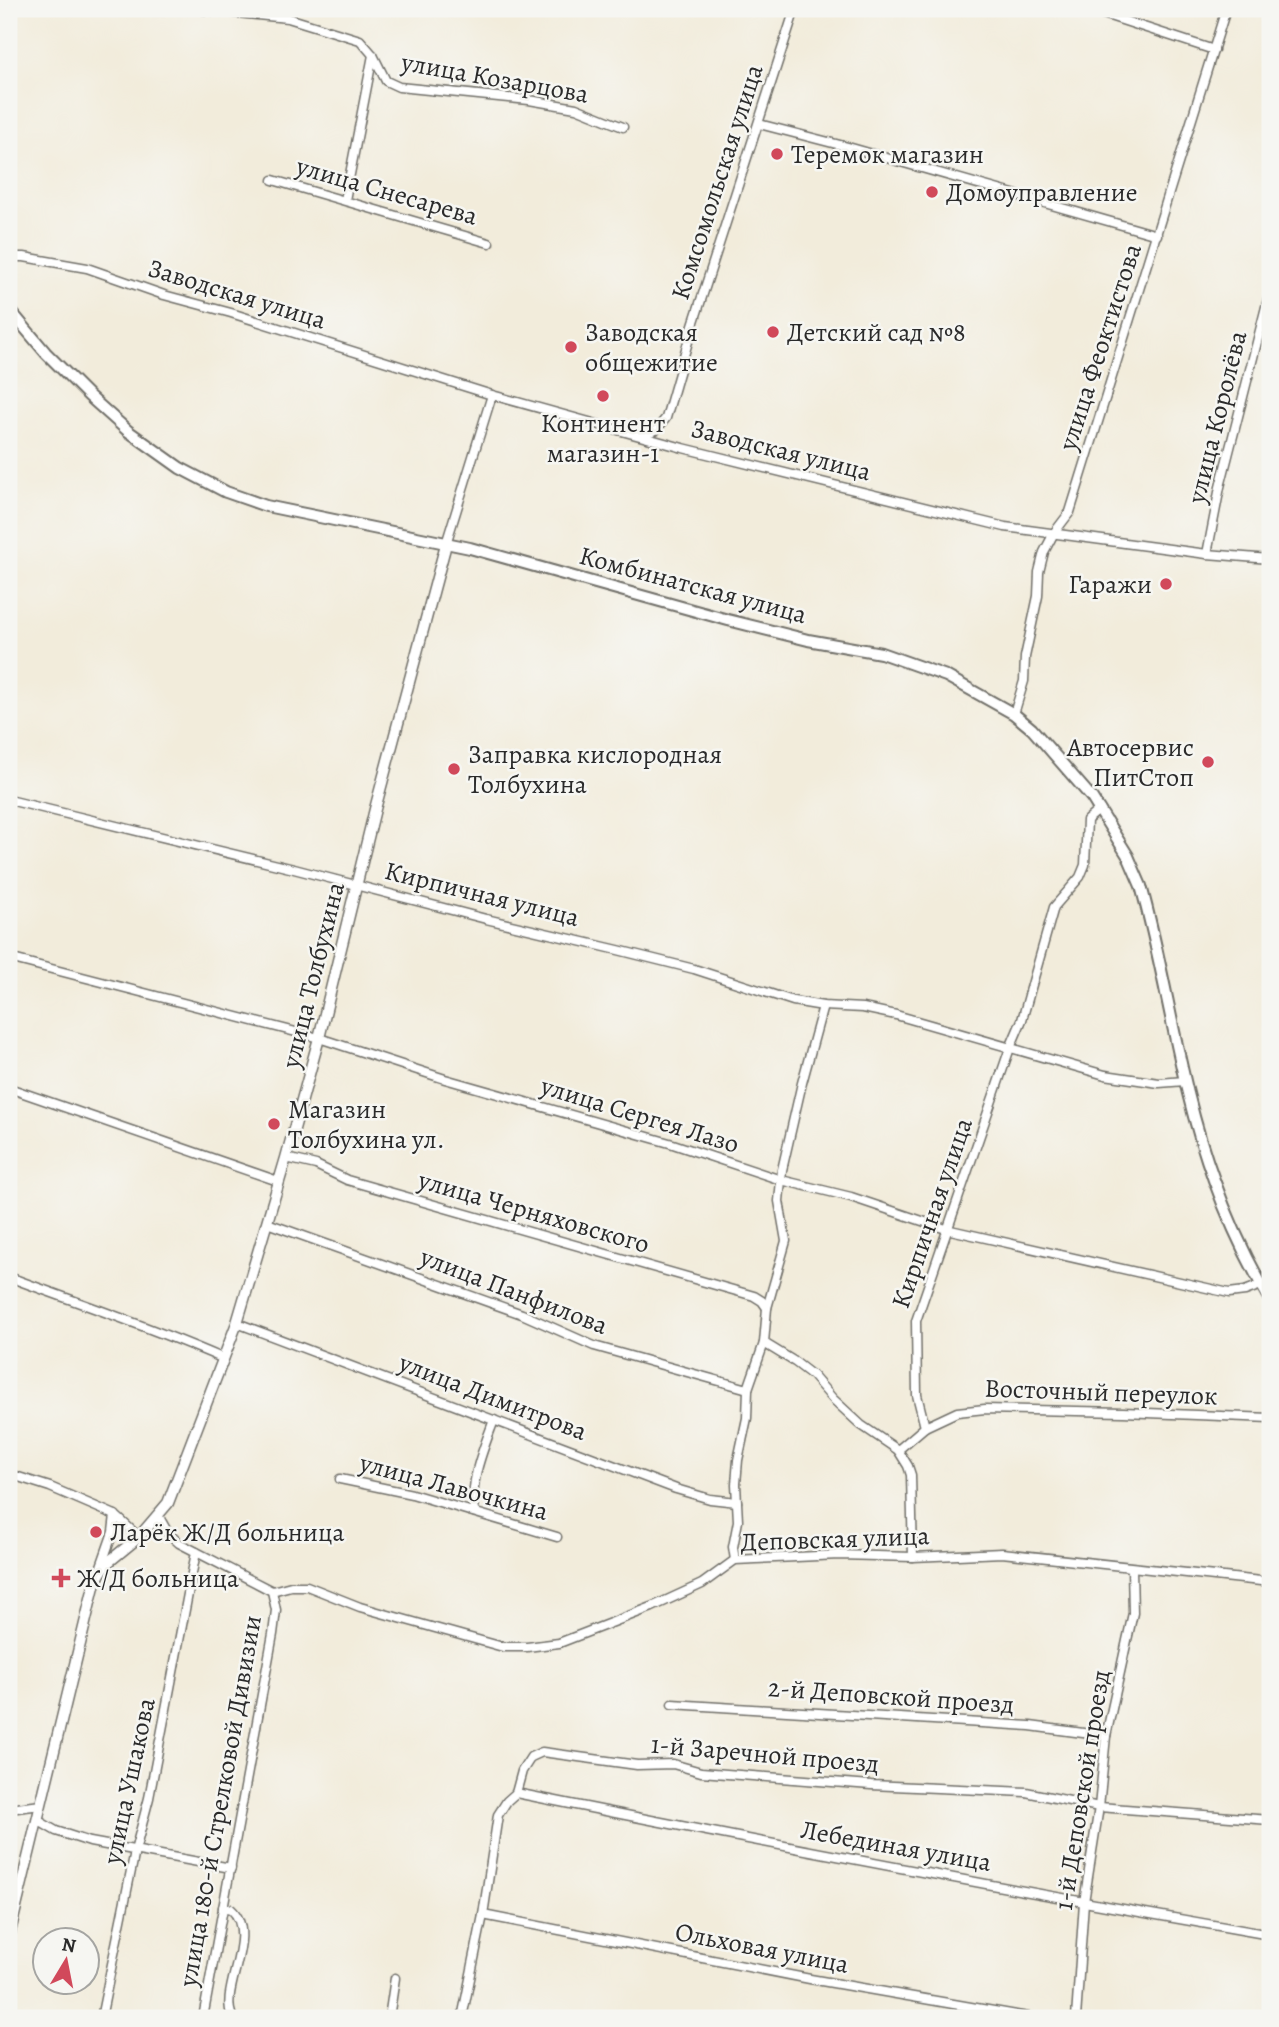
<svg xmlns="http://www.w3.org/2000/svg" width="1279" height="2027" viewBox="0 0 1279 2027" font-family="Alegreya,serif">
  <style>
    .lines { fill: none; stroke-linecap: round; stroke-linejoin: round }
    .minor-casing { stroke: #716f69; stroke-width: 11 }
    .tertiary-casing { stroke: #716f69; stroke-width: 13 }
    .secondary-casing { stroke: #716f69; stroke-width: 14 }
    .minor { stroke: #fff; stroke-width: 8 }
    .tertiary { stroke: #fff; stroke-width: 10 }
    .secondary { stroke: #fff; stroke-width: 10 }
    .poi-dot { fill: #d1495b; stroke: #f6f6f2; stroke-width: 2.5 }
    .labels { text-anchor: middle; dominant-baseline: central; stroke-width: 5; stroke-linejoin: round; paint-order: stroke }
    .street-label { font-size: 26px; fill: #2b2b2b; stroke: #f6f6f2 }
    .poi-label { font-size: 26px; fill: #2b2b2b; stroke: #f6f6f2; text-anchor: start }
  </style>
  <rect width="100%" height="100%" fill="#f6f6f2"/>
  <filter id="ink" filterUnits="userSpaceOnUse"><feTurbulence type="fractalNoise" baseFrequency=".0143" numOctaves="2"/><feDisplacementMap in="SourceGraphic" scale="14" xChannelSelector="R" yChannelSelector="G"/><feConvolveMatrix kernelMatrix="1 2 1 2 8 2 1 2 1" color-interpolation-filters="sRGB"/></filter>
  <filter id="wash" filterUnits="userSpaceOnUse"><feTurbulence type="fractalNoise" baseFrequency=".00686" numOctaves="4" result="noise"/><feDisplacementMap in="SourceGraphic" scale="28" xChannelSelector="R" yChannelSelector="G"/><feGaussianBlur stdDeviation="1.57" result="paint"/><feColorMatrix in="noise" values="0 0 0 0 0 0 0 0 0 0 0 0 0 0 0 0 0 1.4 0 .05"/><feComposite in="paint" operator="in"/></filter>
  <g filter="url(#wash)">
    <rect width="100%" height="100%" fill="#f2ecdb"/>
  </g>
  <g filter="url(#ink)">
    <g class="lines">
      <defs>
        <g id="minor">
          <polyline points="196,9 288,18 360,40 373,55 386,81 399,87 529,100 576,108 623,127"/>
          <polyline points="1088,9 1214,50"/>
          <polyline points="759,124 848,147 1157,235"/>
          <polyline points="273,180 489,243"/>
          <polyline points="345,200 373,55"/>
          <polyline points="9,257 24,257 87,268 164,295 231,313 492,395 683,448 1005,527 1207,554 1270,559"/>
          <polyline points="640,435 656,430 666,418 692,328 795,9"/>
          <polyline points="446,544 492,395"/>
          <polyline points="1207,554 1220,487 1270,291"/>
          <polyline points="1014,714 1024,681 1025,657 1038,596 1039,572 1044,552 1054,533 1070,512 1226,9"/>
          <polyline points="9,800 294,869 486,919 618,950 694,969 793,1001 823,1006 863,1008 896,1015 1105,1075 1159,1083 1185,1081"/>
          <polyline points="1100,809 1087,820 1085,865 1080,877 1054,907 1022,1020 1010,1048 916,1321 917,1395 925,1427 957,1412 985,1409 1123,1412 1270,1418"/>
          <polyline points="9,958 319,1038 445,1079 673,1144 781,1180 851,1197 946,1229 1229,1293 1245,1291 1261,1285"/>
          <polyline points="9,1088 278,1181"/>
          <polyline points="286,1158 316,1165 347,1180 754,1296 762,1301 767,1308"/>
          <polyline points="267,1223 522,1314 594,1346 748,1389"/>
          <path d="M9 1277C81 1304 154 1328 224 1359"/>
          <polyline points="237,1323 676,1489 710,1499 737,1502"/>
          <polyline points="764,1343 795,1362 812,1375 833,1399 861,1425 898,1450"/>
          <polyline points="9,1474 50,1487 115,1515 139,1537"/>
          <polyline points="340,1479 412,1494 557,1537"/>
          <path d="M474 1512C470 1479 483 1450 494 1420"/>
          <polyline points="159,1517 168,1533 179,1543 272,1591 291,1586 307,1586 360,1607 503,1647 527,1647 559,1643 652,1607 702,1584 735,1560 839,1555 913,1557 1002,1553 1270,1582"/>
          <polyline points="913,1557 911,1475 908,1466 898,1450 925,1427"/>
          <polyline points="735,1560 733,1547 738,1521 736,1484 738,1460 747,1418 748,1389 764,1343 767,1308 786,1241 779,1201 782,1170 802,1083 823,1006"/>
          <polyline points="100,1569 113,1532 115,1515"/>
          <polyline points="672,1704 1030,1726 1106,1736"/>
          <path d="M516 1793C767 1844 1018 1891 1270 1935"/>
          <polyline points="9,1809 41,1805"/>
          <polyline points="37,1820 56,1831 90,1842 231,1868"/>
          <path d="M223 1907 231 1909C260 1935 217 1992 233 2018"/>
          <polyline points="483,1915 810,1979 1034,2018"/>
          <polyline points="101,2018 135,1851 149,1798 196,1552"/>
          <polyline points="203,2018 273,1634 276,1610 272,1591"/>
          <polyline points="389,2018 395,1978"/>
          <polyline points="462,2018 483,1915 498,1815 507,1801 516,1793 522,1771 531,1757 542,1752 637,1765 673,1764 701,1772 871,1785 1026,1792 1099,1807 1270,1820"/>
          <polyline points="1076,2018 1084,1902 1099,1807 1106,1736 1133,1613 1132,1568"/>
        </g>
        <polyline id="tertiary" points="9,1936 95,1582 106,1564 139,1537 168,1503 237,1323 286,1158 319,1038 375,809 446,544"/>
        <path id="secondary" d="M9 309 46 353 89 396 128 431 180 468 226 492 266 506 470 548 728 620 808 640 881 653 946 676 1014 714 1032 729 1092 798 1128 856 1141 886C1168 983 1179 1085 1214 1180 1229 1222 1248 1262 1270 1300"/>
      </defs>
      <use href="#minor" class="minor-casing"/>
      <use href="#tertiary" class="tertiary-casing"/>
      <use href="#secondary" class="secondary-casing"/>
      <use href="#minor" class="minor"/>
      <use href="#tertiary" class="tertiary"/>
      <use href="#secondary" class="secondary"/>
    </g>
  </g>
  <g class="poi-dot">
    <circle cx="777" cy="154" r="7"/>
    <circle cx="932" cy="192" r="7"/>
    <circle cx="773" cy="332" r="7"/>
    <circle cx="571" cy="347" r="7"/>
    <circle cx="603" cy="396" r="7"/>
    <circle cx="1166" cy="584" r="7"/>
    <circle cx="1208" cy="762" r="7"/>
    <circle cx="454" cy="769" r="7"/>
    <circle cx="274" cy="1124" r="7"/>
    <circle cx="96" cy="1532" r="7"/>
    <path d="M57.5 1567.5h7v7h7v7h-7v7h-7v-7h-7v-7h7z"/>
  </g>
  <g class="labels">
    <g class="street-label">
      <text transform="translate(495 78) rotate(10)">улица Козарцова</text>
      <text transform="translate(717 182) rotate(-72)">Комсомольская улица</text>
      <text transform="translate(387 191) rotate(16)">улица Снесарева</text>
      <text transform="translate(237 294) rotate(17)">Заводская улица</text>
      <text transform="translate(1100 347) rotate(-72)">улица Феоктистова</text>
      <text transform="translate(1217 417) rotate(-76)">улица Королёва</text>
      <text transform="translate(781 450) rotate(14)">Заводская улица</text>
      <text transform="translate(693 585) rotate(15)">Комбинатская улица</text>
      <text transform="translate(482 894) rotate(14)">Кирпичная улица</text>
      <text transform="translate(313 975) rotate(-76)">улица Толбухина</text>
      <text transform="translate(640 1115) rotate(17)">улица Сергея Лазо</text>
      <text transform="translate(534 1212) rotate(16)">улица Черняховского</text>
      <text transform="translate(932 1213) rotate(-71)">Кирпичная улица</text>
      <text transform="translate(514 1291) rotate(21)">улица Панфилова</text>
      <text transform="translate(1101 1392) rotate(2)">Восточный переулок</text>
      <text transform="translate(493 1397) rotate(21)">улица Димитрова</text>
      <text transform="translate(454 1487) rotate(15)">улица Лавочкина</text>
      <text transform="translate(835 1539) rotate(-2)">Деповская улица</text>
      <text transform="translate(891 1696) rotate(4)">2-й Деповской проезд</text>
      <text transform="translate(765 1754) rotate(5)">1-й Заречной проезд</text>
      <text transform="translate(129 1781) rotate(-78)">улица Ушакова</text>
      <text transform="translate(1082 1790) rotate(-81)">1-й Деповской проезд</text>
      <text transform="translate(220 1801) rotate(-80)">улица 180-й Стрелковой Дивизии</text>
      <text transform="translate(896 1846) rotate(10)">Лебединая улица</text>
      <text transform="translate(762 1948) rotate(11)">Ольховая улица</text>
    </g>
    <g class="poi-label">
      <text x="791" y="154">Теремок магазин</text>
      <text x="946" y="192">Домоуправление</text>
      <text x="585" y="332">Заводская<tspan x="585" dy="30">общежитие</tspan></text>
      <text x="787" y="332">Детский сад №8</text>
      <text x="603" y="423" text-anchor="middle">Континент<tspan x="603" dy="30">магазин-1</tspan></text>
      <text x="1152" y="584" text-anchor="end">Гаражи</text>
      <text x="1194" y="747" text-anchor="end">Автосервис<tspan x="1194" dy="30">ПитСтоп</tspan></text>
      <text x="468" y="754">Заправка кислородная<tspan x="468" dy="30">Толбухина</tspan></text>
      <text x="288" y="1109">Магазин<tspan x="288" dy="30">Толбухина ул.</tspan></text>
      <text x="110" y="1532">Ларёк Ж/Д больница</text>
      <text x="77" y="1578">Ж/Д больница</text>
    </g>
  </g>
  <rect width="1279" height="2027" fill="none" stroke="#f6f6f2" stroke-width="35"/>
  <g transform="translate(66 1961) rotate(10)"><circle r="33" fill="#f6f6f2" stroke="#a5a5a2" stroke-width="2"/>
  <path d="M0-5L12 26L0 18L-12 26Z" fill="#d1495b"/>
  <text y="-10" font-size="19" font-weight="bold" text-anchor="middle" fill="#2b2b2b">N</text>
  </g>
</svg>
